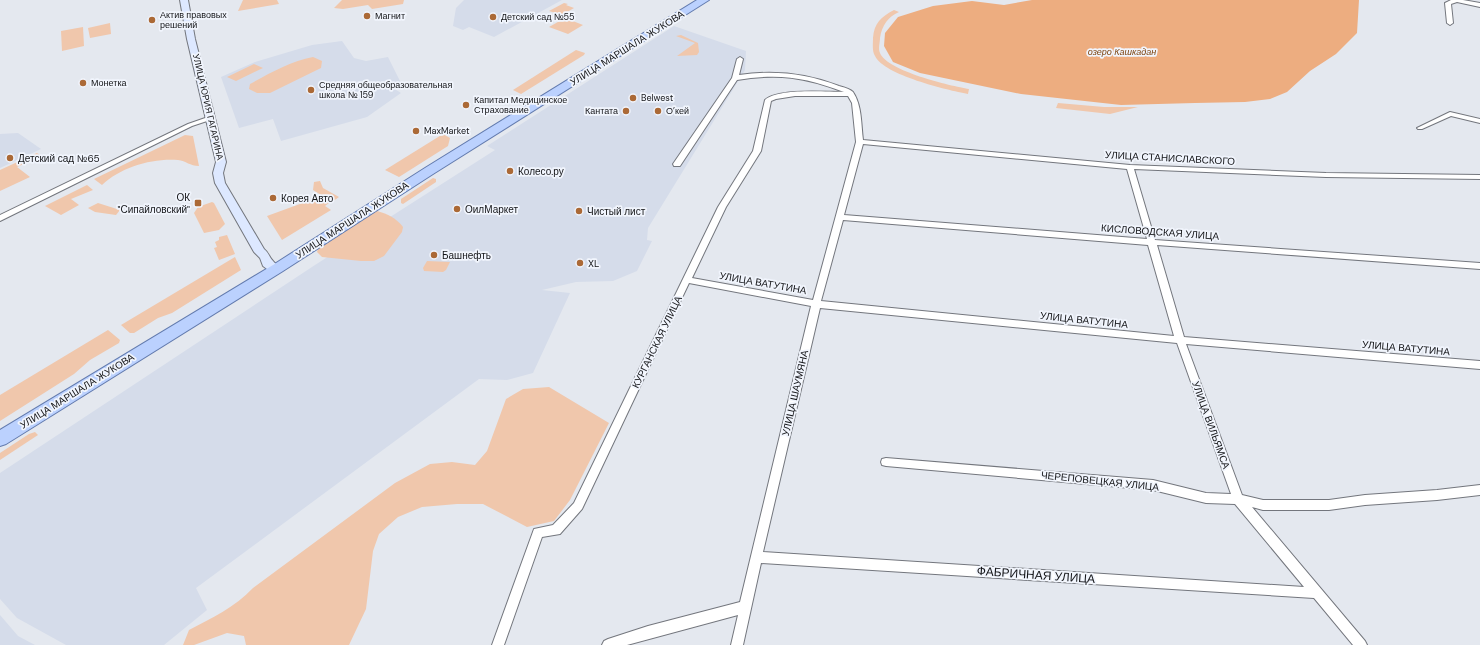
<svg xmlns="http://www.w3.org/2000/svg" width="1480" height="645" viewBox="0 0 1480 645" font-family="'DM Sans',sans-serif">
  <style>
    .built { fill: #d5dcea }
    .green { fill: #f0c7ac }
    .water { fill: #edad80 }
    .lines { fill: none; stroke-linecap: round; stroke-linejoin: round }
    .street-casing { stroke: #73767d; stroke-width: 2 }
    .secondary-casing { stroke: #73767d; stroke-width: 2 }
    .primary-casing { stroke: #637bae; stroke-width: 2 }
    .street { fill: #fff; fill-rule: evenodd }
    .secondary { fill: #dde8ff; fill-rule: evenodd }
    .primary { fill: #bbd1fe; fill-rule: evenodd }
    .poi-dot { fill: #ab6936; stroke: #f1f5fd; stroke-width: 1.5 }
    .labels { text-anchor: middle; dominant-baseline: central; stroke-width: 3.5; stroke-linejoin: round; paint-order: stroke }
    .far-poi-label { font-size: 9px; fill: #141518; stroke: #f1f5fd; text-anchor: start }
    .far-water-label { font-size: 9px; font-style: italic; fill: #7c420d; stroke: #f1f5fd }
    .far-street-label { font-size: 9px; fill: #141518; stroke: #f1f5fd }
    .street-label { font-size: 10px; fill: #141518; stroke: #f1f5fd }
    .poi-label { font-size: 10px; fill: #141518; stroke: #f1f5fd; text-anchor: start }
    .near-street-label { font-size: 12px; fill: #141518; stroke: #f1f5fd }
  </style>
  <rect width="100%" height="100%" fill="#e4e8ef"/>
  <g class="built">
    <polygon points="464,0 562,0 494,37 469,27 463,30 453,26 456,8"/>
    <polygon points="674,26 746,51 745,70 648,228 647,240 652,241 637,271 613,281 576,282 542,290 570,293 533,373 507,380 479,379 196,588 207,610 164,645 66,645 17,618 0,599 0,473 315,265 495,150 487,146"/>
    <polygon points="342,41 354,58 366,61 388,57 401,83 393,88 401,93 367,117 281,141 273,119 239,128 221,77 255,62 312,45"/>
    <polygon points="18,133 41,149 0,168 0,134"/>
    <polygon points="0,615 18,636 35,645 0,645"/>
  </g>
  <g class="green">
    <polygon points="243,0 277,0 279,4 238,11"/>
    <polygon points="342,0 404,0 403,4 372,9 368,5 343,9 334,8"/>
    <polygon points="564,3 568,4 566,5 574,8 562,15 549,11"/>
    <path d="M894 10 899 12C888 17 882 25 880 38 880 42 878 49 880 53 887 71 951 86 969 89L968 94C947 90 884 75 875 56 872 51 873 44 873 38 874 23 881 17 894 10Z"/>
    <polygon points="565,18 583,25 568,34 549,27"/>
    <polygon points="110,23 111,34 90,38 88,28"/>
    <polygon points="83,27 84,46 62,51 61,31"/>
    <polygon points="681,35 698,43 699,52 697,55 677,56 695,43 676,36"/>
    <polygon points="576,50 585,53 584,55 521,94 513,90"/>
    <path d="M313 57 322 61 321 68 270 93H257L249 89 250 84C270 73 291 61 313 57Z"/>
    <polygon points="254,64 263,68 236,81 227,77"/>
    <polygon points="1058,103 1104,107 1138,107 1110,114 1056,108"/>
    <polygon points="443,134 450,138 448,146 399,177 385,170"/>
    <path d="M185 135 193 136 199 166C190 166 186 161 178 160 152 158 121 167 102 185L94 179Z"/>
    <polygon points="37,153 41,156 17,167 30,177 0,191 0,170"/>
    <polygon points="433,178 436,179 436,182 403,204 401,203 401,199"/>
    <polygon points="320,181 323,188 339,197 332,202 313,190 314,182"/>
    <polygon points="87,185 93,190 71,199 79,205 61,215 45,206"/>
    <polygon points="319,197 329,203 325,206 331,210 282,240 267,216"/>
    <polygon points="212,202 214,203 225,224 219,230 204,233 194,213 198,207"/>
    <polygon points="98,203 120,210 116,215 95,212 88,208"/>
    <path d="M377 211C388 214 396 218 403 227L402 232 384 256 374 261H361L322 257 317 252 319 245 370 212Z"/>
    <polygon points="227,235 235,254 219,260 214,248 217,247 215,242 219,240 219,237"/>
    <polygon points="235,257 241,270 172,313 158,318 134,333 130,333 121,325"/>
    <polygon points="427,261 450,262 446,270 443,272 424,271 423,268"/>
    <polygon points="108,330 120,340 119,343 90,360 74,374 0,421 0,395"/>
    <path d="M549 387 609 423 570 500 554 521 527 527 483 504H457L422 507 398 517 379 534 373 551 366 609 349 645H246L244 636 227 633 194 645H183L189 630C212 618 235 607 253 588L395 483 430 464 452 462 475 465 487 451 506 399 523 389Z"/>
    <polygon points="35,432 38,435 0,460 0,453 29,434"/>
  </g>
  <polygon class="water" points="1032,0 1359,0 1357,33 1336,54 1310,71 1287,92 1270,99 1245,102 1195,103 1121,105 1021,94 920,73 893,62 884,46 885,33 898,17 933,6 972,1 1004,5"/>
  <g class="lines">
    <defs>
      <g id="street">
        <polygon points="1451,0 1463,0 1480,3 1480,7 1457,2 1451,4 1453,23 1450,25 1447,23 1445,3"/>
        <path d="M740 57 743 59 739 75C773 70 806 73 839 86 843 87 850 89 853 92 862 105 861 125 863 140L1130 165 1326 173 1480 175V179L1326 177 1134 169 1155 240 1480 263V269L1157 245 1184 337 1480 361V369L1186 344 1242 495 1263 500H1329L1365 495 1437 490 1480 485V495L1437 500 1365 505 1329 510H1263L1252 507 1365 641 1367 645H1353L1314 598 761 563 743 645H731L738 615 627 645H602L604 641 608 639 648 626 740 602 811 306 689 283 582 509 560 534 542 537 504 645H492L534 529 553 525 574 503 718 207 753 151 765 100C778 88 825 92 844 92 805 77 778 73 737 80L680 166H674L673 164 732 78 737 59ZM795 96H848L852 103 856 142 813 300 692 278 726 207 761 151 771 101 776 99ZM863 144 1127 169 1147 239 844 215ZM843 220 1148 245 1174 336 821 301ZM820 308 1177 343 1231 494 1206 493 1153 480 886 458 882 459 881 462 882 465 886 466 1153 490 1206 503 1235 504 1304 587 763 552Z"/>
        <polygon points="1450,112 1480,119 1480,123 1451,116 1422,129 1418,129 1417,128"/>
        <polygon points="211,116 213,117 213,119 192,126 0,221 0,215 188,124"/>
      </g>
      <path id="secondary" d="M180 0H188L195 39 226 162 223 173 225 183 264 249C269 253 269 257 273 261 275 264 279 265 281 269L279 272 275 273 271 272 263 266 260 258 254 252 215 183 213 173 216 162 187 39Z"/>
      <polygon id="primary" points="697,0 709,0 433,174 283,271 6,444 0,446 0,430 273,265 425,168"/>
    </defs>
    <use href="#street" class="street-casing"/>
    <use href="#secondary" class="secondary-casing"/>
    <use href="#primary" class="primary-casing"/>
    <use href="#street" class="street"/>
    <use href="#secondary" class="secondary"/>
    <use href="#primary" class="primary"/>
  </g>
  <g class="poi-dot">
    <circle cx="367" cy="16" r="4"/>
    <circle cx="493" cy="17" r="4"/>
    <circle cx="152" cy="20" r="4"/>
    <circle cx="83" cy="83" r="4"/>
    <circle cx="311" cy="90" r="4"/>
    <circle cx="633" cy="98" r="4"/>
    <circle cx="466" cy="105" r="4"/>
    <circle cx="626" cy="111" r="4"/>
    <circle cx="658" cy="111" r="4"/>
    <circle cx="416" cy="131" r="4"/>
    <circle cx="10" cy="158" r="4"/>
    <circle cx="510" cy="171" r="4"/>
    <circle cx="273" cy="198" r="4"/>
    <rect x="194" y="199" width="8" height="8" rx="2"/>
    <circle cx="457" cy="209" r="4"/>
    <circle cx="579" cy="211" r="4"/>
    <circle cx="434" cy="255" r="4"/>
    <circle cx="580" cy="263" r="4"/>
  </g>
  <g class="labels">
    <g class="far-poi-label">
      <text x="160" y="15">Актив правовых<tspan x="160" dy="10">решений</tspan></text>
      <text x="375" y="16">Магнит</text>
      <text x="501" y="17">Детский сад №55</text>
      <text x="91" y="83">Монетка</text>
      <text x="319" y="85">Средняя общеобразовательная<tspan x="319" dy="10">школа № 159</tspan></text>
      <text x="641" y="98">Belwest</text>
      <text x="474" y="100">Капитал Медицинское<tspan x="474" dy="10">Страхование</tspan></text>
      <text x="618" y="111" text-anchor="end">Кантата</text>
      <text x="666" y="111">О’кей</text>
      <text x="424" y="131">MaxMarket</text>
    </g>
    <g class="far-water-label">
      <text x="1122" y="52">озеро Кашкадан</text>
    </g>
    <g class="far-street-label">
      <text transform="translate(208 107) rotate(77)">УЛИЦА ЮРИЯ ГАГАРИНА</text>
    </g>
    <g class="street-label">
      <text transform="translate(627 48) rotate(-32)">УЛИЦА МАРШАЛА ЖУКОВА</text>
      <text transform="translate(1170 158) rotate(3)">УЛИЦА СТАНИСЛАВСКОГО</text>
      <text transform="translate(352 220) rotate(-33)">УЛИЦА МАРШАЛА ЖУКОВА</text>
      <text transform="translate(1160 232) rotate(4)">КИСЛОВОДСКАЯ УЛИЦА</text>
      <text transform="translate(763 283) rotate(10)">УЛИЦА ВАТУТИНА</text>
      <text transform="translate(1084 320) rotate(6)">УЛИЦА ВАТУТИНА</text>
      <text transform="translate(657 342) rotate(-64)">КУРГАНСКАЯ УЛИЦА</text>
      <text transform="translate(1406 348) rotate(5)">УЛИЦА ВАТУТИНА</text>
      <text transform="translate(77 391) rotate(-32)">УЛИЦА МАРШАЛА ЖУКОВА</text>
      <text transform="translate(795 393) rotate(-77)">УЛИЦА ШАУМЯНА</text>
      <text transform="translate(1211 425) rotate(70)">УЛИЦА ВИЛЬЯМСА</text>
      <text transform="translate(1100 481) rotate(6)">ЧЕРЕПОВЕЦКАЯ УЛИЦА</text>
    </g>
    <g class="poi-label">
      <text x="18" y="158">Детский сад №65</text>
      <text x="518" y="171">Колесо.ру</text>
      <text x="190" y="197" text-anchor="end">ОК<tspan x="190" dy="12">"Сипайловский"</tspan></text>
      <text x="281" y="198">Корея Авто</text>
      <text x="465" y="209">ОилМаркет</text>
      <text x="587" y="211">Чистый лист</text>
      <text x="442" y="255">Башнефть</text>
      <text x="588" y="263">XL</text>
    </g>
    <g class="near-street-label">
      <text transform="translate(1036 575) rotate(4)">ФАБРИЧНАЯ УЛИЦА</text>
    </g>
  </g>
</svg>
